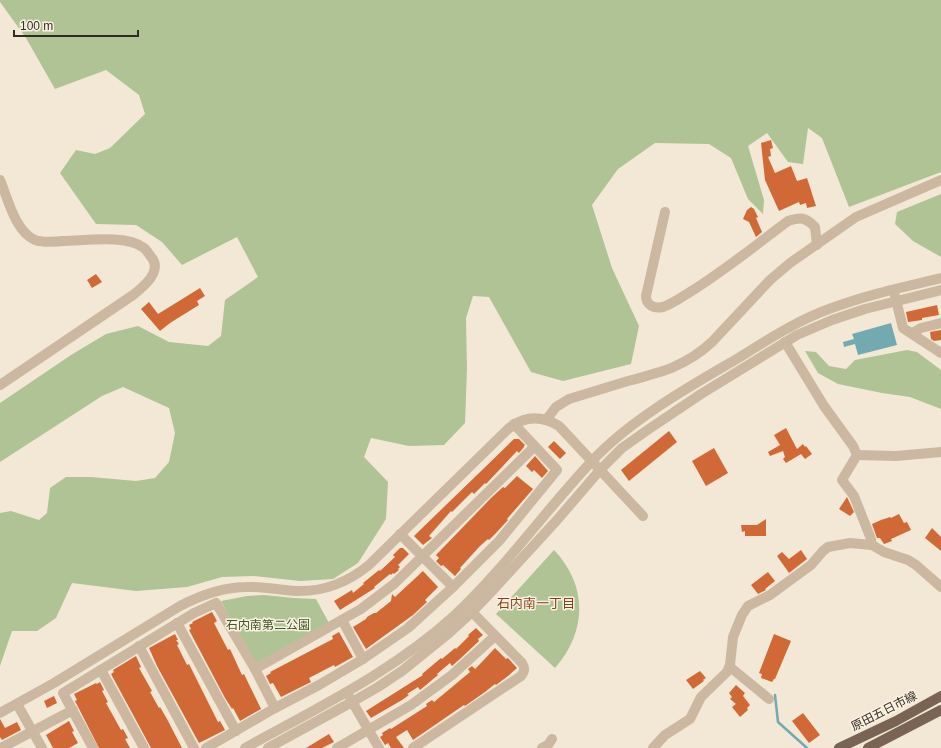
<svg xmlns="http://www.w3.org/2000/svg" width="941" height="748" viewBox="0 0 941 748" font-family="Arial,'Noto Sans JP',sans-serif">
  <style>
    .green { fill: #afc395 }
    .water { fill: #73aab2 }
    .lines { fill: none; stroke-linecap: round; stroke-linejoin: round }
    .stream { stroke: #73aab2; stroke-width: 2.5 }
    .building { fill: #d16936 }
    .minor { stroke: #ccb8a1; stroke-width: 10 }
    .major { stroke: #796454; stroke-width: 10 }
    .labels { text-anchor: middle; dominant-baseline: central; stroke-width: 3; stroke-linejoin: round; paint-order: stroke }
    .park-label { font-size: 12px; fill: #405526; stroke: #faf2e2 }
    .street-label { font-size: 12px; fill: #352b25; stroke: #faf2e2 }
    .neighbourhood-label { font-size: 13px; fill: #8b3d17; stroke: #faf2e2 }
  </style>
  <rect width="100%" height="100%" fill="#f3e8d6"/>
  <g class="green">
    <polygon points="0,0 941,0 941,172 849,207 822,138 808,128 803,164 788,162 767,133 748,146 764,200 763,214 748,199 731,158 709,144 655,143 618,169 592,205 612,268 639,326 631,364 563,381 531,372 489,297 473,296 466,318 467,369 465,423 444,445 409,446 371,438 364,457 388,482 386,519 358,563 333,579 300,581 254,576 222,577 187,587 136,591 72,583 56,618 37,631 12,631 0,666 0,513 11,511 39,520 47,513 50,488 66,477 91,477 136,481 155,478 169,462 175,433 169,408 123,387 102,396 0,462 0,403 71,355 106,334 138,326 169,342 208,346 221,336 225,300 258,277 237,237 182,265 162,242 136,225 96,224 60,173 76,150 95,154 110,148 145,114 139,95 106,70 55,89 26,38 0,2"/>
    <polygon points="941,194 941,257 913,241 895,224 897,212"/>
    <polygon points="907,350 917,352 941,370 941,409 910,397 882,393 838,384 818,373 805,351 816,352 829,366 846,369 855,360"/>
    <path d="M554 550C588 586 587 631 555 668L496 614Z"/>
    <polygon points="264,595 294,598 316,599 329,623 258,663 253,661 221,601 247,596"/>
  </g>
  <polygon class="water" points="891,323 897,345 858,355 855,344 844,347 843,342 854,339 852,334"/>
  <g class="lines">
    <polyline class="stream" points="775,695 778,722 807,748"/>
  </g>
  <g class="building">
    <polygon points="771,140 773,148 770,149 771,156 768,157 775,173 791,166 797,181 807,178 816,206 807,208 806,203 800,205 799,202 779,211 765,180 761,143"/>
    <polygon points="751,207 754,209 758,217 756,218 762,232 756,237 749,222 743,219 747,210"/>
    <polygon points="96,274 102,282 92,288 87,280"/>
    <polygon points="200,288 205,296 197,301 199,305 170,323 160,331 141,309 149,302 158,314"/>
    <polygon points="937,305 939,315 922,318 922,320 908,322 906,312"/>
    <polygon points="941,330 941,340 934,341 931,339 930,332"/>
    <polygon points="786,428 797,449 803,444 805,447 806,446 812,454 805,459 801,454 786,463 783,459 785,457 783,451 770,456 768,452 780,445 774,435"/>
    <polygon points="669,431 677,442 629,481 621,470"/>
    <polygon points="514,439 519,439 525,445 524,446 524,447 519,453 517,451 486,484 485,483 474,494 472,492 452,512 451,511 429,536 432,538 423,545 414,536"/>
    <polygon points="554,441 566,453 560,459 548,447"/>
    <polygon points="714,448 728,473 706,486 692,461"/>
    <polygon points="535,456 548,471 542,478 534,470 532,472 526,466"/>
    <polygon points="517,476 533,489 507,519 508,520 496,533 489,540 488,539 480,546 460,568 461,569 455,576 443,565 441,566 436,561 439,558 436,555 491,498 503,487 505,488"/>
    <polygon points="847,497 854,512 850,516 839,509"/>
    <polygon points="899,514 904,523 907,522 911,530 891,539 892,541 884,544 880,538 877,538 872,524 881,520 890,517 891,518"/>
    <polygon points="766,519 766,536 745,536 745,531 742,532 741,525 757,525"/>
    <polygon points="932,528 941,537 941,551 925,538"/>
    <polygon points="400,548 403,548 409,554 398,565 400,567 398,569 399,570 394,574 393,573 391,575 390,574 374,587 375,588 340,610 334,601 352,590 353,593 364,584 363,583 379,570 380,571 395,557 393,555"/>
    <polygon points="801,550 807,559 789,573 777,556 782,552 789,559"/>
    <polygon points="423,571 438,587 425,600 427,602 413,615 366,649 353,627 366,619 367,617 374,613 376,613 391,601 392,594 395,597"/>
    <polygon points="768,572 775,581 765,589 766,590 758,594 751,585"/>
    <polygon points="212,612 217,621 214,623 228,650 230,649 242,675 244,674 261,709 240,721 233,708 232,709 225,698 189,630 191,629 189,625 193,623 192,622"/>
    <polygon points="476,628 483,635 478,639 479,641 461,658 452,666 450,663 437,674 438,675 420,690 418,687 407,694 409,695 402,700 371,718 366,711 423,675 422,674 441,658 442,659 455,648 456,649 469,636 468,635"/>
    <polygon points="339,632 353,657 335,667 334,665 309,678 311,682 281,697 273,683 270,684 266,676 271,673 270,672 333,639 332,636"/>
    <polygon points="175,634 178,640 176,640 179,644 177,645 187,665 189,664 218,722 220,721 225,730 199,743 157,666 149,648"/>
    <polygon points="774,634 791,641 775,679 774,679 772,682 761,678 762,674 759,673"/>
    <polygon points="495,648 506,659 508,658 517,668 508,676 496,685 495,684 485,692 465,706 464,705 413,740 407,730 396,737 404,748 391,748 388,743 385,745 380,737 383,735 382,733 390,728 391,729 427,706 426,704 432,700 434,702 470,672 468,669 472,666 475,669 480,664"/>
    <polygon points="136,656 141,667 139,668 152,691 150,692 159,708 160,707 167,719 182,748 151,748 111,674 114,672 113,670"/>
    <polygon points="700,671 706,678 703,680 704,681 693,689 686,680"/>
    <polygon points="100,682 104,690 102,691 108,702 106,703 121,730 123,729 128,738 125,739 130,748 99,748 75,701 77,700 74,694 96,683 97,684"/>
    <polygon points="736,685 745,693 743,696 750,705 747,708 748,710 740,717 732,707 736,704 730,699 732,697 729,693"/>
    <polygon points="54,696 57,703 47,708 44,701"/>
    <polygon points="803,713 820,735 809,743 792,721"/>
    <polygon points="0,719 5,728 17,722 21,730 2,740 0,737"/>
    <polygon points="69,721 74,731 72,732 78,743 69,748 53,748 46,735"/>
    <polygon points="329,734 334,742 322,748 306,748"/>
  </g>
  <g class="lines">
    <g class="minor">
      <path d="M0 180C8 199 15 231 35 240 44 243 54 242 63 241 84 241 126 234 144 248 147 250 149 255 152 258 162 272 143 287 133 295L0 385"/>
      <path d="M665 212 646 296C646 305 654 309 663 307 672 304 682 297 690 292 724 271 756 245 788 221 801 217 805 217 815 227L817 245"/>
      <polyline points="895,296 903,328 941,353"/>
      <polyline points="912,333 921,328 941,323"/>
      <polyline points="785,342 824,406 853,446 857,455 842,480 854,496 871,539 872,545 884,552 908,560 916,565 941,587"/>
      <path d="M546 420 556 407 569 399C589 393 608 387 628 381 662 372 686 366 712 342L770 280 790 263 856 217 941 180"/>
      <polyline points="857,455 896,456 941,452"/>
      <polyline points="400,534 453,587"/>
      <polyline points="342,620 363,659"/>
      <polyline points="177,623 236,731"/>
      <polyline points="139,646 194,748"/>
      <polyline points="730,667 769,699"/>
      <polyline points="255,669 361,609 394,584 534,447"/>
      <polyline points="101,670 144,748"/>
      <polyline points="350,698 379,748"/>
      <polyline points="17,704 42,748"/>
      <path d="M0 713 54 683 180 606C201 595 222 587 247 587 263 586 279 590 296 591 324 592 347 583 369 565L508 429C524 416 541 415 559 426L643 516"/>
      <polyline points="1,748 73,710"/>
      <polyline points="93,748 63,693 194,613 216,603 255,669 275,708"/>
      <polyline points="206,748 275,708 319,685 363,659 408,628 453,587 499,541 557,470 514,424"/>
      <path d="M245 748C317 708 394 671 455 615 505 568 545 511 592 461 630 420 687 388 735 360 766 341 796 321 829 309 866 295 903 287 941 278"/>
      <polyline points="268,748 352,702 378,687 402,671 449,633 472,612 492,591 557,520 600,470 622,448 649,429 701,394 797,335 832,320 865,309 941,290"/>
      <polyline points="337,748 411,705 452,675 495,636"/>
      <path d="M413 748 521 676C525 671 525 668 522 663L472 612"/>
      <polyline points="542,748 548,745 552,739"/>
      <polyline points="653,748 665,735 690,719 701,697 727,672 730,665 733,637 742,615 748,606 770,595 811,565 823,551 828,547 850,543 872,545"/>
    </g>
    <g class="major">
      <polyline points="839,748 896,721 941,696"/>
      <polyline points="868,748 941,710"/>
    </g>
  </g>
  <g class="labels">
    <g class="park-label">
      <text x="268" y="625">石内南第二公園</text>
    </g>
    <g class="street-label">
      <text transform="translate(884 711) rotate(-27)">原田五日市線</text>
    </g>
    <g class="neighbourhood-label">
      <text x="536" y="603">石内南一丁目</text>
    </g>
  </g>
  <path d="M14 30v6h124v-6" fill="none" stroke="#352b25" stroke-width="2"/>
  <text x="20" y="30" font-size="12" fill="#352b25" stroke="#faf2e2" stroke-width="3" paint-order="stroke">100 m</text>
</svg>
